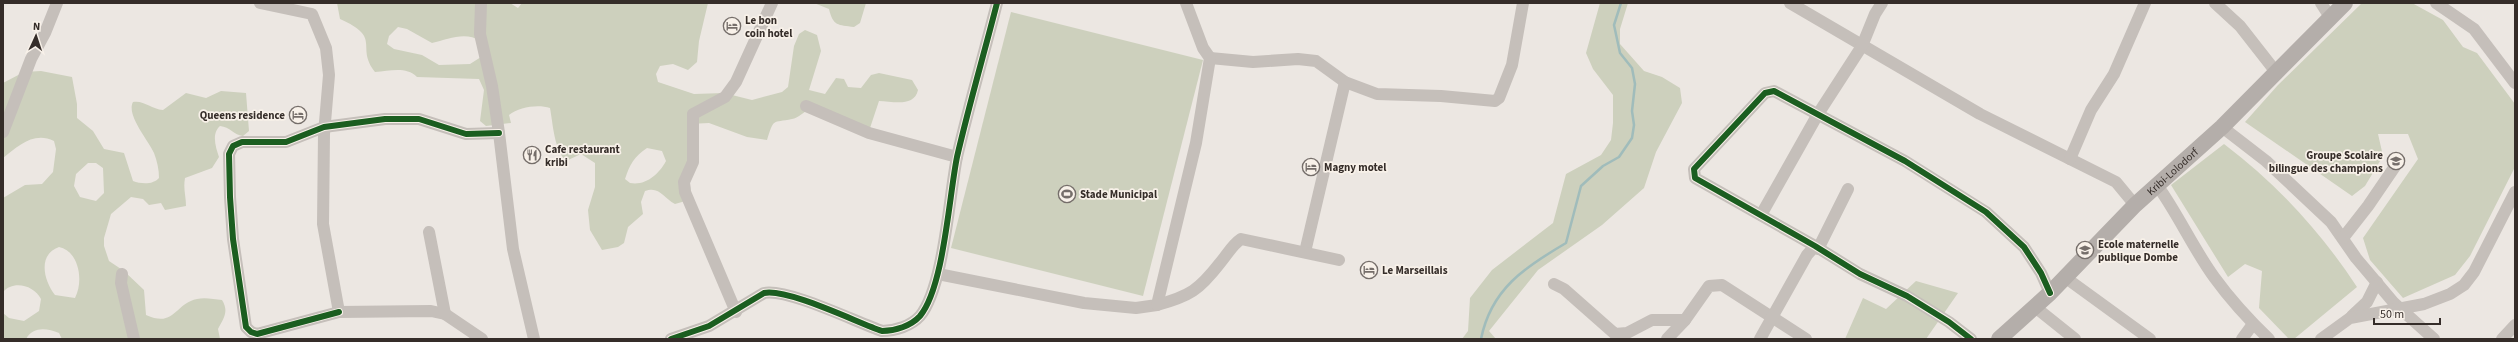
<svg xmlns="http://www.w3.org/2000/svg" width="2518" height="342" viewBox="0 0 2518 342" font-family="'Source Sans 3',sans-serif">
  <style>
    .green { fill: #cdd0bd; fill-rule: evenodd }
    .lines { fill: none; stroke-linecap: round; stroke-linejoin: round }
    .stream { stroke: #a0bcbb; stroke-width: 2.5 }
    .minor { stroke: #c5bfba; stroke-width: 12 }
    .major { stroke: #b4aeaa; stroke-width: 16 }
    .cycleway-casing { stroke: #f8f1e9; stroke-width: 8 }
    .cycleway { stroke: #1b5e20; stroke-width: 6 }
    .labels { text-anchor: middle; dominant-baseline: central; stroke-width: 3.5; stroke-linejoin: round; paint-order: stroke }
    .poi-label { font-size: 11px; font-weight: bold; fill: #352d29; stroke: #f8f1e9; text-anchor: start }
    .street-label { font-size: 11px; fill: #352d29; stroke: #f8f1e9 }
  </style>
  <rect width="100%" height="100%" fill="#ece7e2"/>
  <g class="green">
    <path d="M337 3H510L518 8 522 3H708L699 41 697 62 688 70 673 64 660 66 656 74 658 82 694 94 724 93 752 100 782 92 788 87 794 46 799 34 805 30 817 35 821 51 809 90 825 94 836 78 844 79 848 87 861 88 871 75 879 73 912 80 918 90C914 108 892 101 879 101L869 131 809 109C804 112 798 118 792 119 772 123 774 118 767 140L747 137 709 123 689 124V177L691 193 689 200 675 204C663 198 660 186 645 191L641 202 643 214 628 227 624 243 618 247 602 250 590 230 588 210 595 187V163L581 154 566 161C554 149 553 124 550 108 538 104 519 107 509 115L511 123 486 126 480 121 484 90 479 79 417 77C406 66 390 71 375 72 355 46 383 38 340 19ZM398 27 407 29 432 43C448 39 466 31 480 41L481 57 470 64 439 65 422 55 394 49 387 44 389 36ZM647 148 662 151 666 161C659 174 646 186 630 183L625 179C630 164 634 157 647 148Z"/>
    <path d="M814 3H866L860 23 854 27C838 25 833 26 829 9Z"/>
    <polygon points="1600,3 1628,3 1620,29 1620,44 1644,71 1662,77 1680,88 1682,103 1656,152 1644,188 1602,225 1538,270 1489,331 1496,339 1462,339 1468,331 1470,298 1492,270 1553,223 1566,174 1601,155 1611,140 1613,123 1613,95 1593,69 1586,53"/>
    <polygon points="2362,3 2412,3 2443,20 2463,47 2477,53 2515,104 2515,167 2470,256 2455,275 2403,298 2370,260 2363,238 2418,159 2408,134 2378,134 2383,156 2365,186 2352,196 2245,122 2278,85"/>
    <polygon points="1011,12 1203,60 1143,296 951,248"/>
    <path d="M41 71 72 77 77 104V118L93 131 104 149 124 153 133 181C141 184 153 185 159 178 159 169 157 161 154 153 148 140 126 115 133 102 144 100 151 109 163 110L186 93 206 98 221 91 246 93 249 131 243 136C234 135 230 127 220 126 211 134 216 148 219 157L212 168 185 178C183 189 186 196 186 206L165 210 161 203 149 205 143 199 131 197 111 214 104 238V246L109 261 124 271 144 290 146 315C175 328 174 304 197 299 204 297 214 299 222 300 229 311 224 318 218 329L220 339H62L59 333C47 328 33 326 26 339H3V313L9 318 24 321 39 311 41 299C34 285 13 280 3 292V198L25 185 42 184 53 172 56 149 54 141C34 131 18 146 3 158V83L24 72ZM88 163H96L103 168 104 193 96 201 80 197 74 186 76 174ZM59 247C79 251 84 281 75 298L55 295C43 280 38 254 59 247Z"/>
    <path d="M2224 144C2276 183 2321 232 2357 287L2294 339H2289L2259 308 2262 271 2245 264 2228 277 2171 185Z"/>
    <polygon points="1916,281 1958,293 1926,339 1845,339 1863,298 1886,309"/>
  </g>
  <g class="lines">
    <path class="stream" d="M1481 339C1491 289 1525 267 1566 243L1581 186 1603 166 1619 157 1632 138 1634 125 1632 111 1635 84 1632 68 1620 53 1614 25 1621 3"/>
    <g class="minor">
      <polyline points="260,3 312,14 326,48 329,75 324,134 323,224 339,312 431,311 445,314 482,339"/>
      <polyline points="481,3 480,34 492,86 499,133 513,249 534,339"/>
      <polyline points="1790,3 1980,114 2116,182 2135,205"/>
      <polyline points="2215,3 2240,26 2276,72"/>
      <polyline points="2321,3 2330,17"/>
      <polyline points="2436,3 2474,29 2515,83"/>
      <polyline points="1210,58 1253,62 1298,59 1316,61 1345,82 1377,94 1441,96 1495,101 1499,98 1512,65 1523,3"/>
      <polyline points="806,106 869,133 957,157"/>
      <polyline points="2222,127 2266,161 2331,222 2356,258 2394,303 2434,339"/>
      <polyline points="3,132 31,59 45,33 57,3"/>
      <polyline points="2070,159 2091,110 2114,74 2145,3"/>
      <path d="M2157 185C2178 214 2193 248 2214 277 2230 299 2249 320 2269 339"/>
      <polyline points="1761,215 1818,114 1862,46 1875,14 1882,3"/>
      <polyline points="429,232 445,314"/>
      <polyline points="2343,238 2368,206 2398,162"/>
      <polyline points="1818,249 1848,189"/>
      <polyline points="1305,252 1345,82"/>
      <polyline points="122,274 121,283 134,339"/>
      <polyline points="938,274 1084,303 1136,308 1157,305 1196,143 1210,58 1203,48 1186,3"/>
      <polyline points="2066,278 2150,339"/>
      <polyline points="1554,284 1564,289 1615,334 1627,333 1652,320 1685,320 1709,286 1722,285 1806,339"/>
      <path d="M1157 305C1190 296 1199 290 1220 263 1227 255 1232 245 1241 239L1339 260"/>
      <polyline points="2035,307 2075,339"/>
      <polyline points="339,312 257,334 251,332 246,327 233,239 230,197 229,154 233,146 242,142 286,142 324,127 385,119 419,119 466,134 499,133"/>
      <polyline points="736,312 685,192 684,182 693,162 693,114 725,97 736,82 772,3"/>
      <polyline points="2352,316 2367,302 2377,282"/>
      <path d="M671 339 709 326 764 293C787 288 856 322 882 331 895 331 911 326 920 316 944 287 949 196 957 157 969 105 984 54 997 3"/>
      <polyline points="1667,339 1685,320"/>
      <polyline points="1760,339 1807,255 1815,246"/>
      <polyline points="1971,339 1949,322 1907,296 1860,274 1815,246 1695,178 1694,169 1765,93 1774,91 1905,161 1986,212 2024,247 2041,273 2050,293"/>
      <polyline points="2242,339 2253,324"/>
      <polyline points="2321,339 2350,318 2424,304 2450,294 2464,285 2474,272 2515,192"/>
      <polyline points="2502,339 2515,325"/>
    </g>
    <path class="major" id="s1" d="M1999 339 2050 293 2135 205 2222 127 2345 3"/>
    <defs>
      <g id="cycleway">
        <polyline points="339,312 257,334 251,332 246,327 233,239 230,197 229,154 233,146 242,142 286,142 324,127 385,119 419,119 466,134 499,133"/>
        <path d="M671 339 709 326 764 293C787 288 856 322 882 331 895 331 911 326 920 316 944 287 949 196 957 157 969 105 984 54 997 3"/>
        <polyline points="1971,339 1949,322 1907,296 1860,274 1815,246 1695,178 1694,169 1765,93 1774,91 1905,161 1986,212 2024,247 2041,273 2050,293"/>
      </g>
    </defs>
    <use href="#cycleway" class="cycleway-casing"/>
    <use href="#cycleway" class="cycleway"/>
  </g>
  <defs>
    <symbol id="hotel-ring" viewBox="-11 -11 22 22"><circle r="9.5" fill="#f8f1e9" stroke="#756e6a" stroke-width="1.5"/><path d="M-6-4.5h1.5V1H6V5H4.5V3h-9V5H-6ZM-4 0a1.8 1.8 0 1 1 3.6 0ZM.5 0V-2.5h3Q6-2.5 6 0Z" fill="#756e6a"/></symbol>
    <symbol id="restaurant-ring" viewBox="-11 -11 22 22"><circle r="9.5" fill="#f8f1e9" stroke="#756e6a" stroke-width="1.5"/><path d="M-5-6h1v4h1v-4h1v4h1v-4h1v5L-1.5 .5V6h-2V.5L-5-1ZM5-6V6H3V1.5H1.5Q1.5-4 5-6Z" fill="#756e6a"/></symbol>
    <symbol id="school-ring" viewBox="-11 -11 22 22"><circle r="9.5" fill="#f8f1e9" stroke="#756e6a" stroke-width="1.5"/><path d="M0-5L7-2L0 1L-7-2ZM-4 1L0 2.5L4 1V4Q0 6-4 4Z" fill="#756e6a"/></symbol>
    <symbol id="stadium-ring" viewBox="-11 -11 22 22"><circle r="9.5" fill="#f8f1e9" stroke="#756e6a" stroke-width="1.5"/><path d="M0-5a6.5 5 0 1 0 0 10a6.5 5 0 1 0 0-10ZM-3.5-1.8h7v3.6h-7Z" fill="#756e6a"/></symbol>
  </defs>
  <g fill-rule="evenodd">
    <use href="#hotel-ring" x="722" y="16" width="20" height="20"/>
    <use href="#hotel-ring" x="288" y="105" width="20" height="20"/>
    <use href="#restaurant-ring" x="522" y="145" width="20" height="20"/>
    <use href="#school-ring" x="2386" y="151" width="20" height="20"/>
    <use href="#hotel-ring" x="1301" y="157" width="20" height="20"/>
    <use href="#stadium-ring" x="1057" y="184" width="20" height="20"/>
    <use href="#school-ring" x="2075" y="240" width="20" height="20"/>
    <use href="#hotel-ring" x="1359" y="260" width="20" height="20"/>
  </g>
  <g class="labels">
    <g class="poi-label">
      <text x="745" y="20">Le bon<tspan x="745" dy="13">coin hotel</tspan></text>
      <text x="285" y="115" text-anchor="end">Queens residence</text>
      <text x="545" y="149">Cafe restaurant<tspan x="545" dy="13">kribi</tspan></text>
      <text x="2383" y="155" text-anchor="end">Groupe Scolaire<tspan x="2383" dy="13">bilingue des champions</tspan></text>
      <text x="1324" y="167">Magny motel</text>
      <text x="1080" y="194">Stade Municipal</text>
      <text x="2098" y="244">Ecole maternelle<tspan x="2098" dy="13">publique Dombe</tspan></text>
      <text x="1382" y="270">Le Marseillais</text>
    </g>
    <g class="street-label">
      <text stroke="none"><textPath href="#s1" startOffset="241">Kribi-Lolodorf</textPath></text>
    </g>
  </g>
  <rect width="2518" height="342" fill="none" stroke="#352d29" stroke-width="8"/>
  <g transform="translate(36 36) rotate(3)" stroke="#f8f1e9" stroke-width="3" paint-order="stroke">
  <path d="M0-3L7 15L0 10L-7 15Z" fill="#352d29"/>
  <text y="-6" font-size="11" font-weight="bold" text-anchor="middle" fill="#352d29">N</text>
  </g>
  <path d="M2374 318v6h66v-6" fill="none" stroke="#352d29" stroke-width="2"/>
  <text x="2380" y="318" font-size="12" fill="#352d29" stroke="#f8f1e9" stroke-width="3" paint-order="stroke">50 m</text>
</svg>
